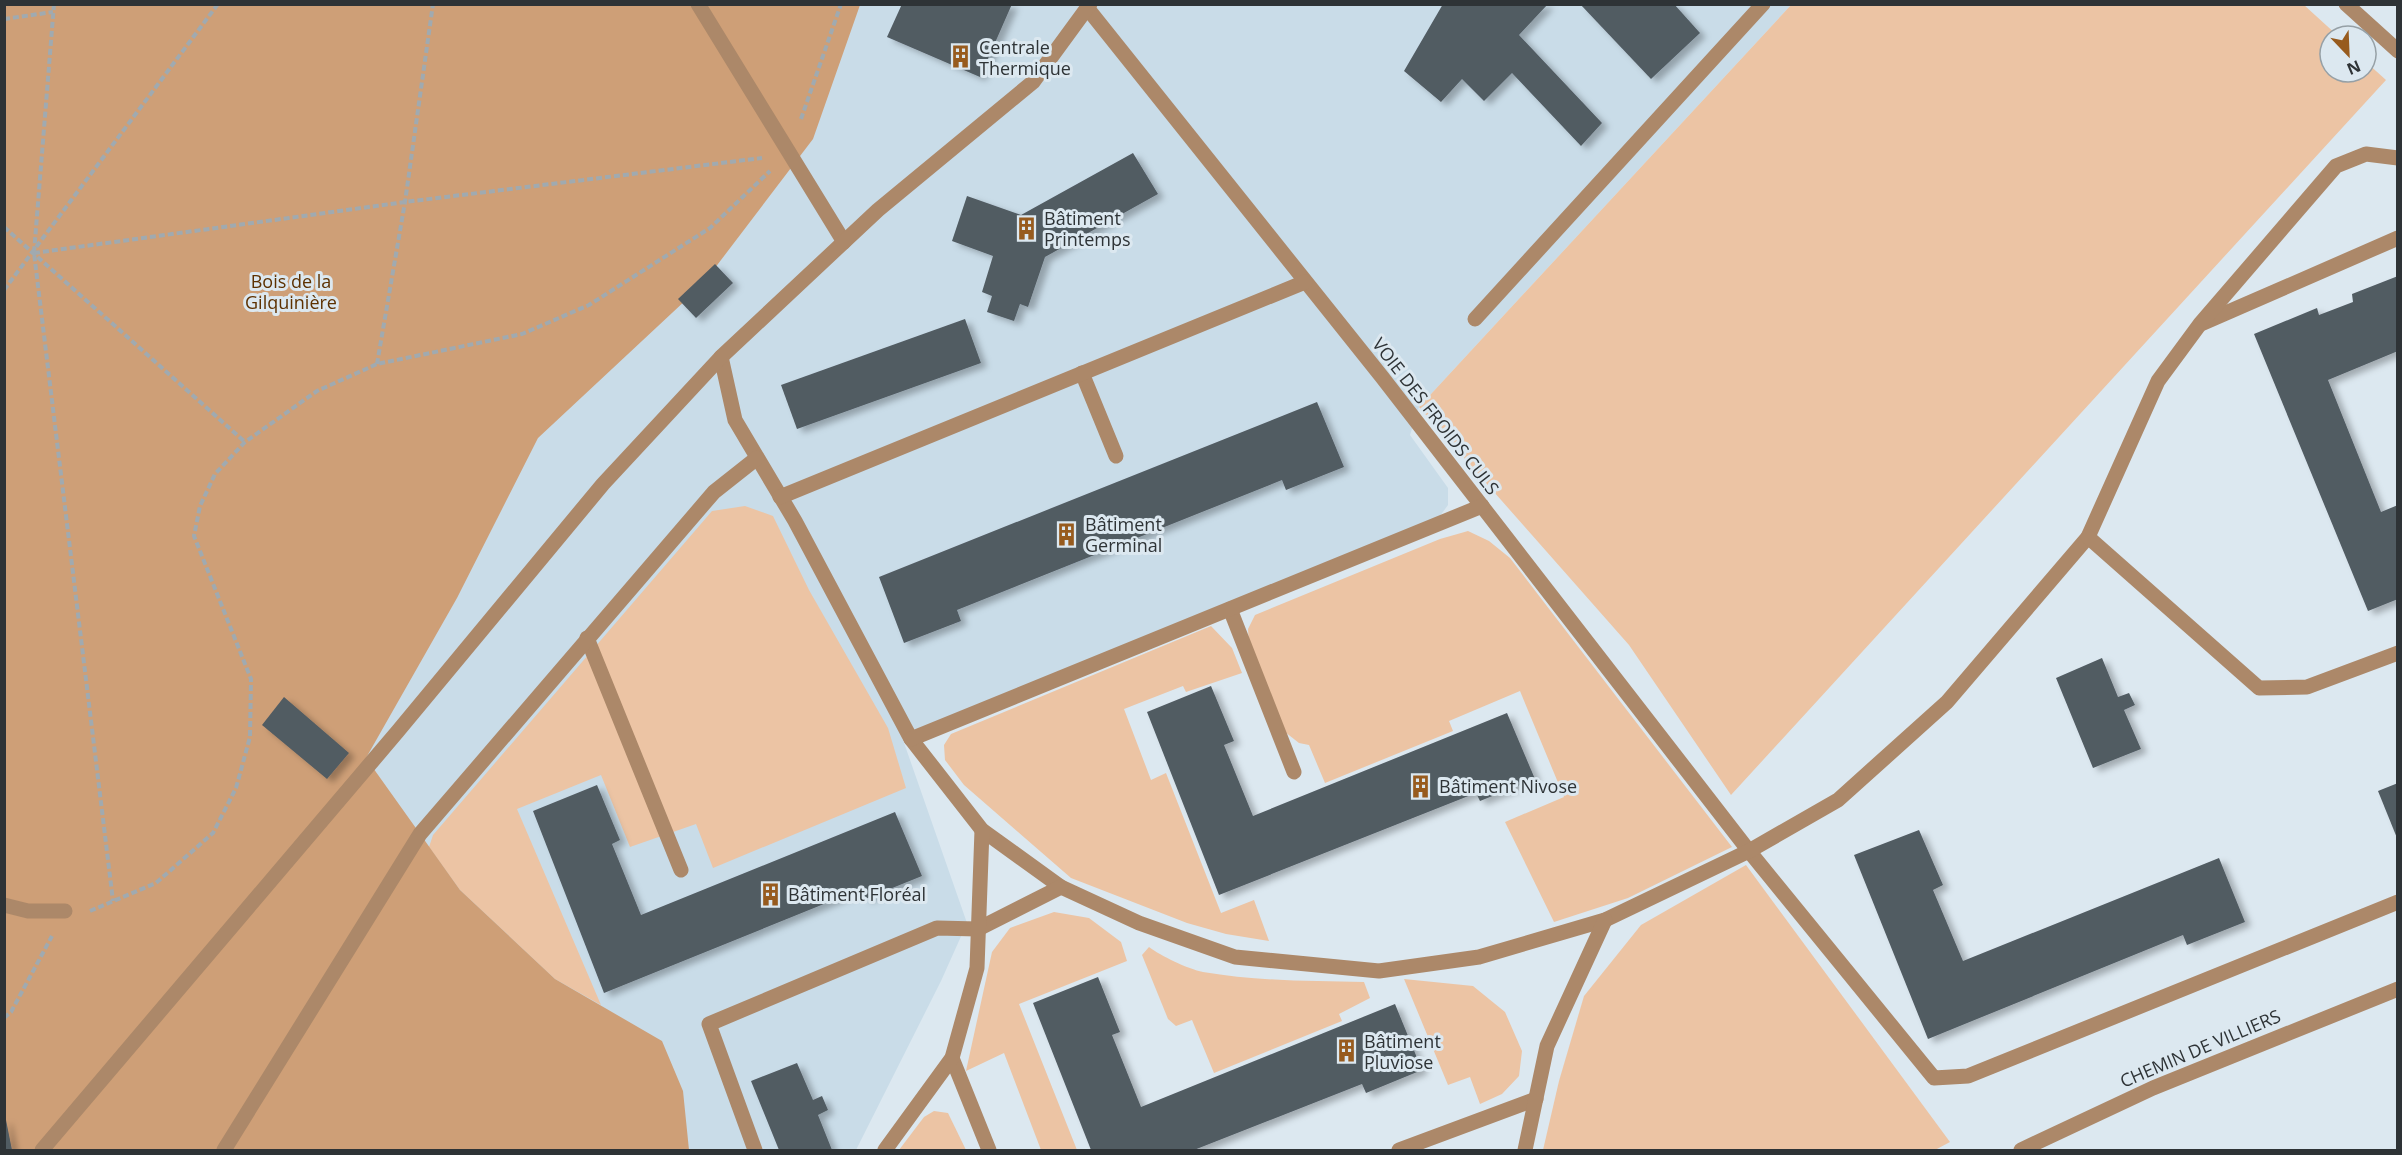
<svg xmlns="http://www.w3.org/2000/svg" width="2402" height="1155" viewBox="0 0 2402 1155" font-family="'Open Sans',sans-serif">
  <style>
    .built { fill: #c9dce8 }
    .green { fill: #ecc4a4 }
    .forest { fill: #ce9f77 }
    .building { fill: #515b62; filter: url(#shadow) }
    .lines { fill: none; stroke-linecap: round; stroke-linejoin: round }
    .path { stroke: #a0aab0; stroke-width: 4; stroke-dasharray: 6 3; stroke-linecap: butt }
    .minor { stroke: #ac8869; stroke-width: 15 }
    .labels { text-anchor: middle; dominant-baseline: central; stroke-width: 6; stroke-linejoin: round; paint-order: stroke }
    .poi-label { font-size: 18px; fill: #2e3336; stroke: #dce8f0; text-anchor: start }
    .park-label { font-size: 18px; fill: #5d3100; stroke: #dce8f0 }
    .street-label { font-size: 18px; fill: #2e3336; stroke: #dce8f0 }
  </style>
  <defs>
    <filter id="shadow"><feDropShadow dx="6" dy="4" stdDeviation="3" flood-color="#0004"/></filter>
  </defs>
  <rect width="100%" height="100%" fill="#dce8f0"/>
  <polygon class="built" points="5,5 1791,5 1419,407 1410,435 1448,488 1448,505 1437,520 902,737 967,923 941,981 856,1150 5,1150"/>
  <g class="green">
    <polygon points="1791,5 2304,5 2338,36 2330,36 2330,72 2366,72 2366,62 2386,80 1731,795 1629,645 1419,407"/>
    <polygon points="745,506 773,516 809,590 888,728 906,788 713,868 696,824 630,847 601,775 517,809 601,1005 555,979 460,890 429,847 433,835 712,511"/>
    <polygon points="1468,531 1489,541 1510,558 1732,847 1628,898 1554,922 1505,822 1564,797 1520,691 1449,721 1453,731 1325,783 1309,745 1299,743 1285,732 1249,643 1248,629 1255,615 1440,539"/>
    <polygon points="1211,626 1232,648 1242,673 1186,692 1183,686 1124,709 1151,780 1166,773 1221,913 1254,900 1269,941 1226,934 1187,923 1071,878 964,785 945,760 944,745 951,734"/>
    <polygon points="1746,865 1950,1142 1935,1150 1543,1150 1559,1081 1584,996 1641,925"/>
    <polygon points="1054,912 1089,918 1121,942 1127,961 1019,1004 1077,1150 1041,1150 1004,1053 966,1071 992,952 1010,928"/>
    <path d="M1149 947C1161 956 1188 969 1203 972 1255 981 1311 981 1364 982L1370 998 1339 1014 1342 1021 1214 1073 1192 1020 1176 1026 1168 1019 1142 955Z"/>
    <polygon points="1404,979 1473,986 1505,1012 1522,1051 1519,1076 1502,1094 1480,1104 1470,1077 1448,1085"/>
    <polygon points="934,1111 948,1113 966,1150 899,1150 924,1117"/>
  </g>
  <polygon class="forest" points="5,5 860,5 813,139 702,285 538,438 457,598 366,758 460,890 555,979 662,1041 683,1091 689,1150 5,1150"/>
  <g class="building">
    <polygon points="902,4 1012,4 980,77 887,37"/>
    <polygon points="1443,4 1548,4 1519,35 1602,123 1581,146 1512,73 1484,101 1462,79 1441,102 1404,71"/>
    <polygon points="1580,4 1674,4 1700,33 1651,79"/>
    <polygon points="1133,153 1158,194 1045,257 1028,307 1020,304 1014,321 987,312 992,296 982,292 993,256 952,241 967,196 1021,215"/>
    <polygon points="715,264 733,283 696,318 678,299"/>
    <polygon points="2398,276 2398,351 2328,380 2381,512 2398,505 2398,599 2368,611 2254,334 2317,308 2319,315 2353,302 2352,294"/>
    <polygon points="965,319 981,363 797,429 781,385"/>
    <polygon points="1317,402 1344,467 1286,490 1282,480 957,610 961,621 904,643 879,577"/>
    <polygon points="2102,658 2118,697 2129,693 2135,705 2124,710 2141,749 2093,768 2056,678"/>
    <polygon points="1211,686 1234,741 1224,745 1253,816 1507,713 1535,779 1480,801 1476,793 1219,895 1147,712"/>
    <polygon points="284,697 349,753 327,779 262,725"/>
    <polygon points="2398,783 2398,838 2397,838 2378,791"/>
    <polygon points="597,785 620,840 612,844 641,915 895,812 922,876 865,899 861,889 604,993 533,811"/>
    <polygon points="1919,830 1943,885 1933,890 1963,961 2219,858 2245,922 2187,945 2183,935 1928,1039 1854,855"/>
    <polygon points="1098,977 1120,1032 1112,1035 1141,1107 1395,1004 1422,1070 1366,1093 1362,1084 1194,1150 1091,1150 1033,1003"/>
    <polygon points="797,1063 813,1100 822,1096 828,1110 818,1115 832,1150 779,1150 751,1081"/>
    <polygon points="4,1120 6,1120 12,1150 4,1150"/>
  </g>
  <g class="lines">
    <g class="path">
      <polyline points="54,4 34,253 113,901"/>
      <polyline points="4,19 53,12"/>
      <polyline points="801,119 841,4"/>
      <polyline points="4,227 245,442"/>
      <polyline points="34,253 405,202 762,158"/>
      <polyline points="4,290 218,4"/>
      <polyline points="377,364 405,202 433,4"/>
      <polyline points="90,911 156,883 213,833 236,788 250,737 251,679 194,536 200,506 215,474 245,442 317,391 377,364 522,334 589,305 710,228 770,171"/>
      <polyline points="4,1018 11,1012 52,936"/>
    </g>
    <g class="minor">
      <polyline points="698,4 844,242"/>
      <polyline points="2346,4 2398,51"/>
      <polyline points="1088,9 1382,377 1749,851 1934,1078 1968,1076 2398,902"/>
      <polyline points="1475,319 1763,4"/>
      <polyline points="2203,323 2398,238"/>
      <polyline points="721,357 735,420 795,521 911,739 982,830 1061,887 1139,923 1235,957 1379,971 1479,957 1605,920 1749,851 1838,800 1947,702 2088,537 2158,381 2200,324 2336,166 2366,154 2398,158"/>
      <polyline points="1082,373 1116,456"/>
      <polyline points="780,497 1305,282"/>
      <polyline points="2088,537 2259,688 2307,687 2398,653"/>
      <polyline points="1230,609 1294,772"/>
      <polyline points="587,638 681,870"/>
      <polyline points="911,739 1482,506"/>
      <polyline points="4,905 28,911 65,911"/>
      <polyline points="952,1058 989,1150"/>
      <polyline points="42,1150 398,731 603,484 721,357 878,210 1033,82 1090,4"/>
      <polyline points="224,1150 420,834 714,492 757,458"/>
      <polyline points="755,1150 709,1024 937,928 978,929 1061,887"/>
      <polyline points="885,1150 952,1058 977,968 982,830"/>
      <polyline points="1399,1150 1536,1099"/>
      <polyline points="1525,1150 1547,1046 1605,920"/>
      <polyline points="2021,1150 2153,1088 2398,989"/>
    </g>
  </g>
  <defs>
    <symbol id="building-bare" viewBox="-9 -9 18 18"><path d="M-4-6H4V6H1V3H-1V6H-4ZM-2.5-4.3h1.7v1.8h-1.7ZM.8-4.3h1.7v1.8H.8ZM-2.5-1h1.7V.8h-1.7ZM.8-1h1.7V.8H.8Z" fill="#975b1e" stroke="#dce8f0" stroke-width="2.5" paint-order="stroke"/></symbol>
  </defs>
  <g fill-rule="evenodd">
    <use href="#building-bare" x="944" y="40" width="33" height="33"/>
    <use href="#building-bare" x="1010" y="212" width="33" height="33"/>
    <use href="#building-bare" x="1050" y="518" width="33" height="33"/>
    <use href="#building-bare" x="1404" y="770" width="33" height="33"/>
    <use href="#building-bare" x="754" y="878" width="33" height="33"/>
    <use href="#building-bare" x="1330" y="1034" width="33" height="33"/>
  </g>
  <g class="labels">
    <g class="poi-label">
      <text x="979" y="47">Centrale<tspan x="979" dy="21">Thermique</tspan></text>
      <text x="1044" y="218">Bâtiment<tspan x="1044" dy="21">Printemps</tspan></text>
      <text x="1085" y="524">Bâtiment<tspan x="1085" dy="21">Germinal</tspan></text>
      <text x="1439" y="786">Bâtiment Nivose</text>
      <text x="788" y="894">Bâtiment Floréal</text>
      <text x="1364" y="1041">Bâtiment<tspan x="1364" dy="21">Pluviose</tspan></text>
    </g>
    <g class="park-label">
      <text x="291" y="281">Bois de la<tspan x="291" dy="21">Gilquinière</tspan></text>
    </g>
    <g class="street-label">
      <text transform="translate(1436 416) rotate(52)">VOIE DES FROIDS CULS</text>
      <text transform="translate(2200 1048) rotate(-23)">CHEMIN DE VILLIERS</text>
    </g>
  </g>
  <rect width="2402" height="1155" fill="none" stroke="#2e3336" stroke-width="12"/>
  <g transform="translate(2348 54) rotate(157)"><circle r="28" fill="#dce8f0" stroke="#96a0a6" stroke-width="1.5"/>
  <path d="M0-4.5L10 22L0 15L-10 22Z" fill="#975b1e"/>
  <text y="-9" font-size="16" font-weight="bold" text-anchor="middle" fill="#2e3336">N</text>
  </g>
</svg>
